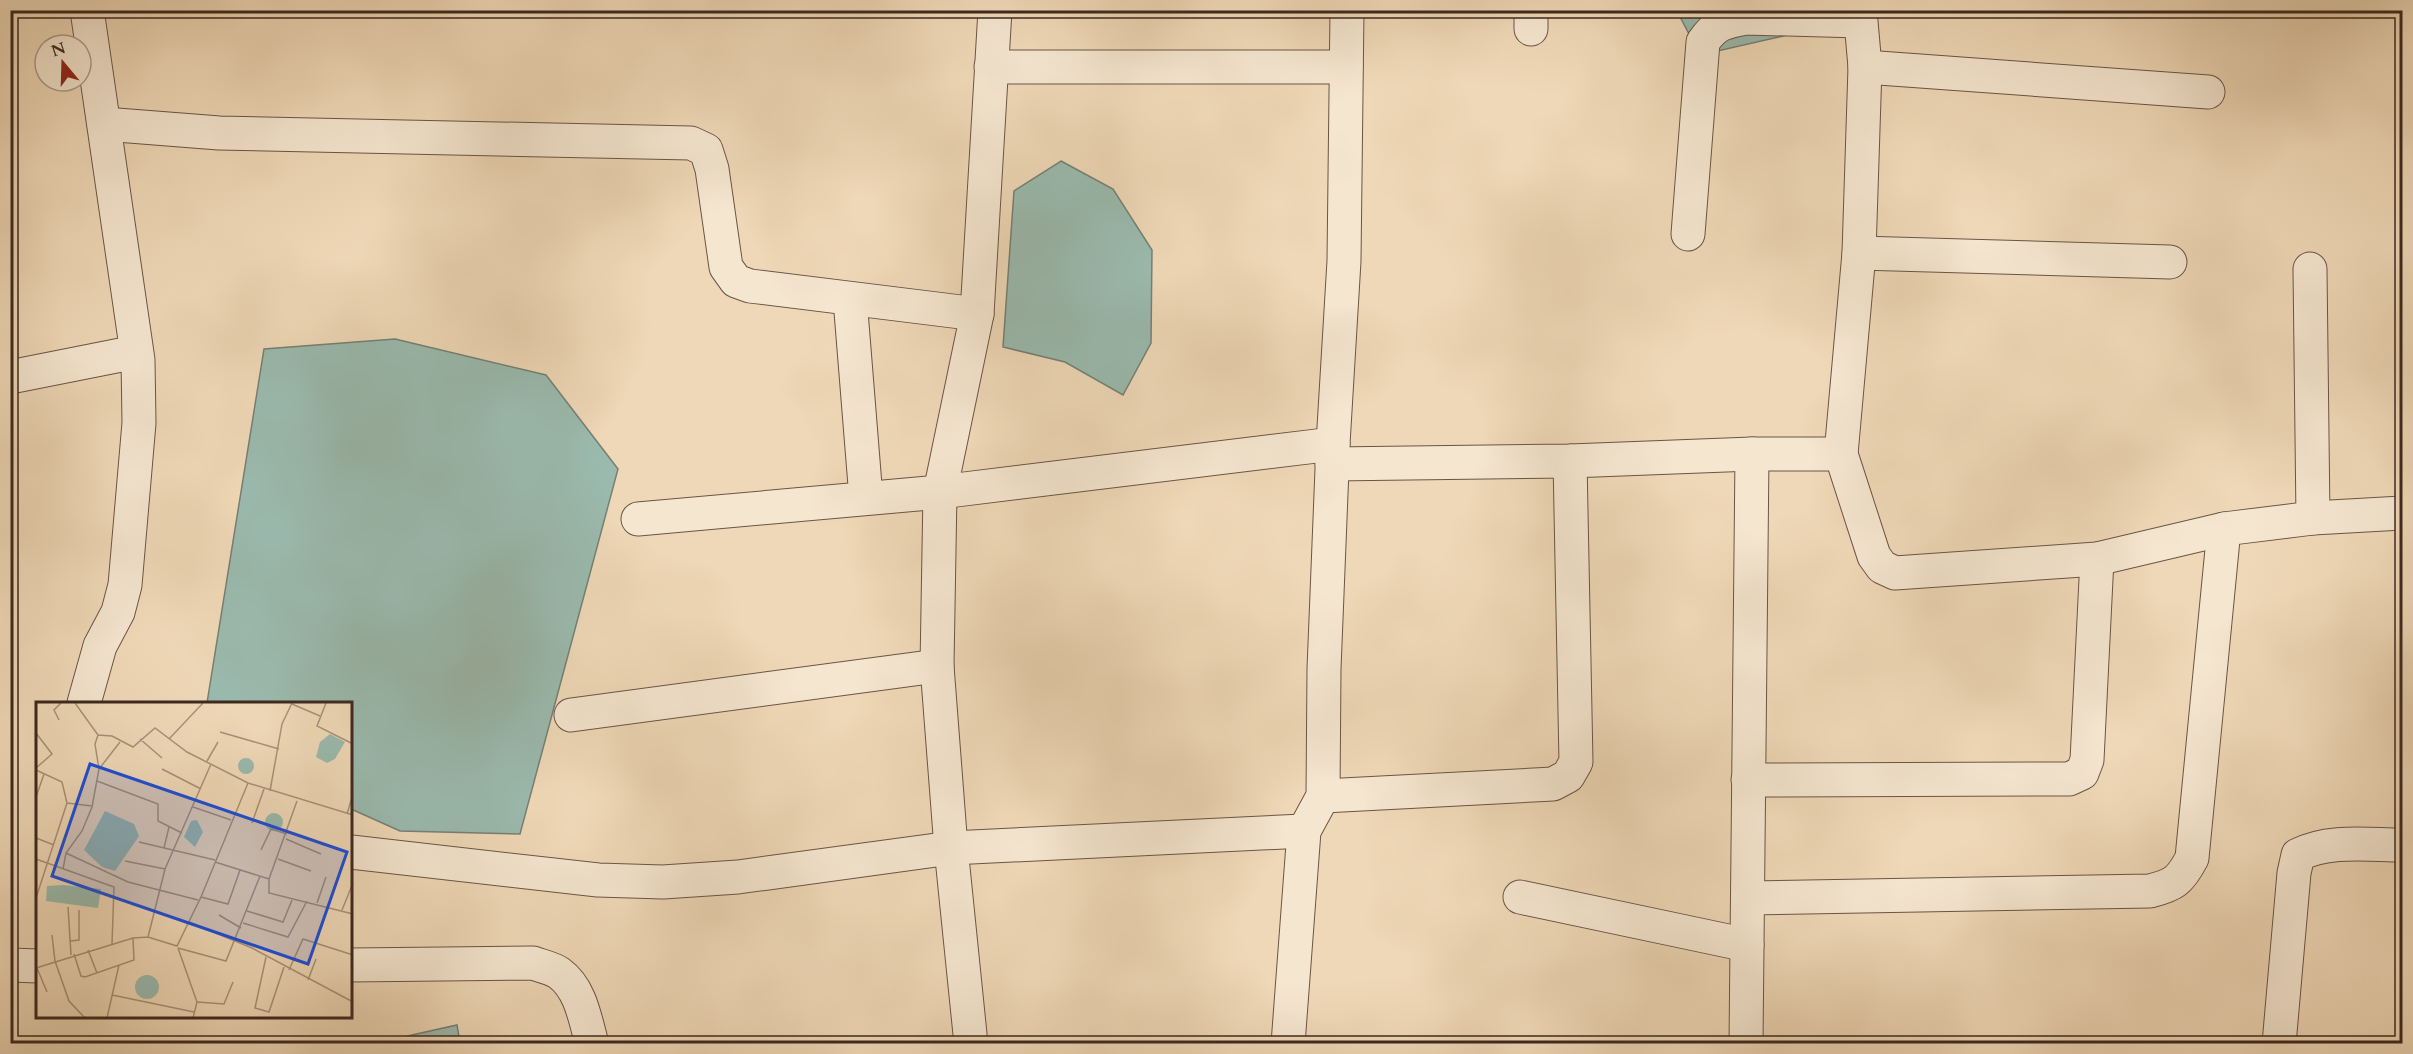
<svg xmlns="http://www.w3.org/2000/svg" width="2413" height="1054" viewBox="0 0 2413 1054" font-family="Cardo,serif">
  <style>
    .water { fill: #9abaae; stroke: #758075; stroke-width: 1.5 }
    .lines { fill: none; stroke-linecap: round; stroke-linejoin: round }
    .minor-casing { stroke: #6a5545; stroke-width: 35 }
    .minor { stroke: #f5e6d0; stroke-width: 33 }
    .inset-road { fill: none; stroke: #a8927a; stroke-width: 1.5 }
    .view { fill: #1d4ed8; fill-opacity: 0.15; stroke: #1d4ed8; stroke-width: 3 }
    .inset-edge { fill: none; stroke: #3d291f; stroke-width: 3 }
  </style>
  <rect width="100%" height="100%" fill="#efd8b7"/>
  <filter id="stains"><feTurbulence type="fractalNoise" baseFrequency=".00333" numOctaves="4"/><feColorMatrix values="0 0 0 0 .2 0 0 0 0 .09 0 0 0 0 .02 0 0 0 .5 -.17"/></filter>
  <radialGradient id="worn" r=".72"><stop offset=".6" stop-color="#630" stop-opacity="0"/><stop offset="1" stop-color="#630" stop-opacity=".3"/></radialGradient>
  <g class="water">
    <polygon points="1677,11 1788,11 1788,35 1700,55"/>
    <polygon points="1061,161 1113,189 1152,250 1151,343 1123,395 1065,362 1003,347 1014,191"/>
    <polygon points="395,339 546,375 618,469 520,834 400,831 351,809 351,703 207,703 264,349"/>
    <polygon points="457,1025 460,1043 376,1043"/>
  </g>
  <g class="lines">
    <defs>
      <g id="minor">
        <polyline points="1860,10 1865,67 1859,253 1841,454 1874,556 1882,567 1895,573 2097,559 2224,529 2313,518 2402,513"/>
        <polyline points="1531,29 1531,10"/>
        <polyline points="991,67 1346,67"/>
        <polyline points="1865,67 2208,92"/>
        <polyline points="104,124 219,133 691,143 706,150 712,169 726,267 736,281 750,286 977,314"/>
        <path d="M1688 234 1703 42C1716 23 1725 22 1746 18L1860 21"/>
        <polyline points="1859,253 2170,262"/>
        <polyline points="2310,269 2313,518"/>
        <polyline points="850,299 866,498"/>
        <polyline points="10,377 136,352"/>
        <polyline points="1332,464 1570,461 1752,454 1841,454"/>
        <polyline points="638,519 940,492 1333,444"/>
        <polyline points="84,703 100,646 118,612 125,585 139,423 138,360 87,10"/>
        <polyline points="571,715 937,666"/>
        <polyline points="1748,780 2069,779 2082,773 2087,760 2097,559"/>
        <polyline points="1323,796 1553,784 1568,776 1576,762 1570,461"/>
        <polyline points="351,852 598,880 663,882 738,877 951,848 1304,831"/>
        <polyline points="1520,897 1747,945"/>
        <path d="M1748 898 2150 891C2174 885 2180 881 2192 858L2224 529"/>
        <polyline points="10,965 38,966"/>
        <path d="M351 965 533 963C541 966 552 968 559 973 581 989 585 1019 592 1044"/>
        <polyline points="971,1044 951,848 937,666 940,492 977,314 995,10"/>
        <polyline points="1288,1044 1304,831 1323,796 1324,669 1333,444 1344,261 1347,10"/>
        <polyline points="1746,1044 1752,454"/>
        <path d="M2279 1044 2294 873 2298 855C2329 839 2369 845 2402 845"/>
      </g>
    </defs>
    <use href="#minor" class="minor-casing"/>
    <use href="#minor" class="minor"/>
  </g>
  <g transform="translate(36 702)">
    <rect width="316" height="316" fill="#efd8b7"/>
    <path d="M294 32 309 40 299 57 291 61 280 55 284 40ZM202 64a8 8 0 1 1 16 0a8 8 0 1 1-16 0ZM69 109 98 122 103 134 79 169 66 165 48 148ZM229 120a9 9 0 1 1 18 0a9 9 0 1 1-18 0ZM161 118 167 130 159 145 148 135 155 119ZM27 183 65 187 62 206 10 199 11 184ZM99 285a12 12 0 1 1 24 0a12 12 0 1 1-24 0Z" fill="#9abaae"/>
    <path class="inset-road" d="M39 1 62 33 76 34 97 45 119 26 151 50 212 81 317 113M290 1 281 24 317 42M256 2 284 14M23 18 18 8 25 1M184 30 243 47M0 31 16 52 0 66M104 37 126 56M133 37 167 1M171 59 182 40M63 67 84 40M126 67 165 87M0 68 26 80 31 101 0 196M61 79 122 102V119L146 131M234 89 246 22 256 1M0 95 8 72M261 99 233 177V191L317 212M31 101 56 104M157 105 195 118M311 112 317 92M216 121 228 87M0 136 18 143M250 137 285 152M103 140 179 158M128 146 133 125M225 148 235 127 251 132M30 151 92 180 162 198M0 157 78 185 76 242M242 157 275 169M89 159 129 167M179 160 233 177M27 167 30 151 46 129 56 105 63 67 59 42 62 33M165 195 192 202 204 168M281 201 290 175M32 205 35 253M306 208 317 181M211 209 247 220 256 198M183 213 205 226M153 220 216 246 317 300M207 221 252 235 271 199M16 233 19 259 33 299 49 316M112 235 129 167 175 62M34 239 43 238V208M142 246 190 259 224 174M142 246 161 300 157 316M52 248 61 271M38 252 45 274 49 275 98 258 97 236M230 255 219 306 233 310 248 265M0 266 97 236 112 235 141 244 165 195 212 81M1 266 11 290M253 268 267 237 317 253M272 278 280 257M76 293 158 310M161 300 188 302 197 280M71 316 83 263"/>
    <path class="view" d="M54 62 311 150 272 262 16 174Z"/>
    <rect width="316" height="316" class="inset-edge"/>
  </g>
  <rect width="2413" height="1054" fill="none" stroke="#efd8b7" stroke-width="36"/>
  <rect x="12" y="12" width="2389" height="1030" fill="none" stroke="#3d291f" stroke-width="3"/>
  <rect x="18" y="18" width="2377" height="1018" fill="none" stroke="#3d291f" stroke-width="1.5"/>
  <g transform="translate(63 63) rotate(341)"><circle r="28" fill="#f5e6d0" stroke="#ab9a89" stroke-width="1.5"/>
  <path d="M0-4.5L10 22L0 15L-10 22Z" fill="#8f2418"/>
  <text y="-9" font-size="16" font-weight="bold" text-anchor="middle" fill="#3d291f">N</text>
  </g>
  <rect width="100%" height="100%" filter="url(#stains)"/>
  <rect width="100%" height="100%" fill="url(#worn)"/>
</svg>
